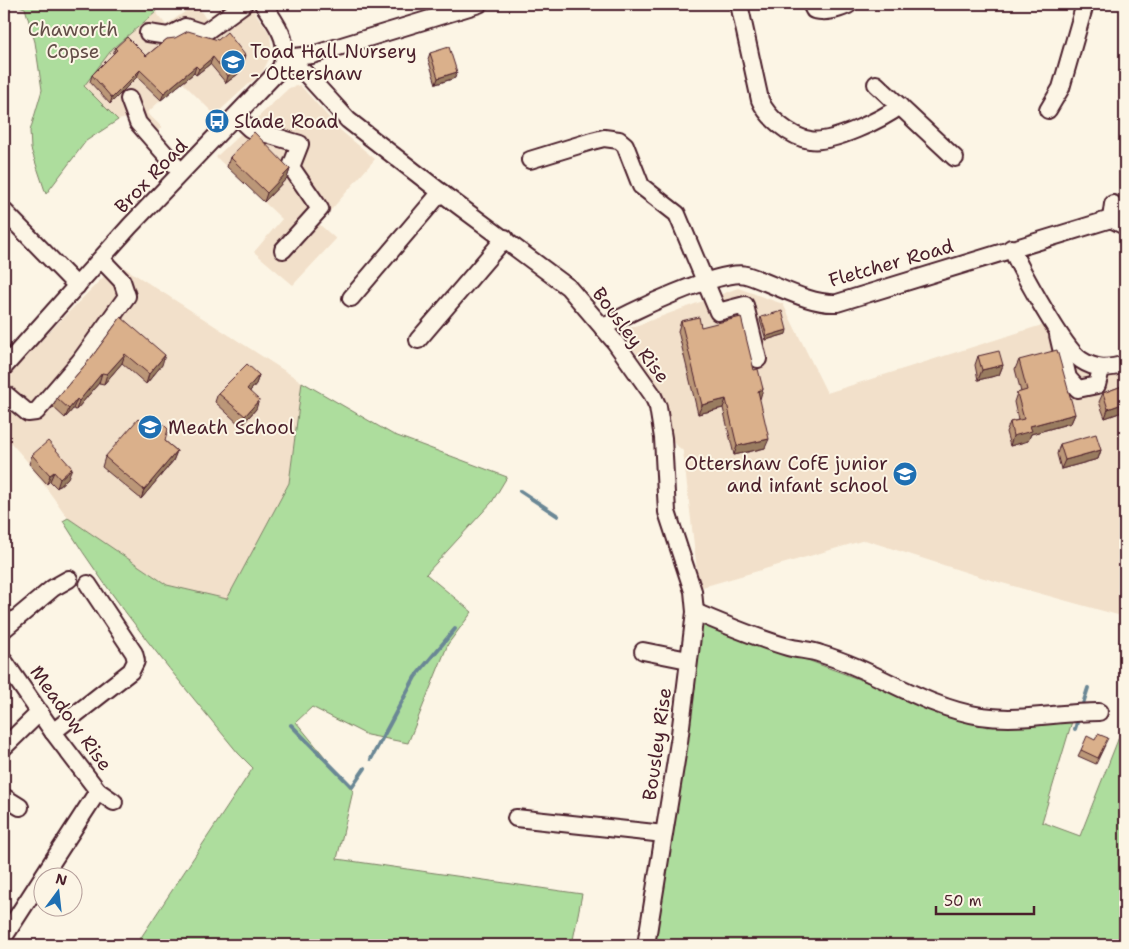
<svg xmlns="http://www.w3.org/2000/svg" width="1129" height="949" viewBox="0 0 1129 949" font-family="'Shantell Sans',sans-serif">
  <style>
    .built { fill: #f2e0ca }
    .green { fill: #addd9d; stroke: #7c7e64 }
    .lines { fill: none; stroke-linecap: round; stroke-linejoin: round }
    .stream { stroke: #6a8795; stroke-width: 4 }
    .minor-casing { stroke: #4a1f2b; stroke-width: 20 }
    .minor { stroke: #fcf5e5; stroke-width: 16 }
    .wall { fill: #bb9778; stroke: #4a1f2b }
    .shaded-wall { fill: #997b61; stroke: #4a1f2b }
    .building { fill: #dab08b; stroke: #4a1f2b }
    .labels { text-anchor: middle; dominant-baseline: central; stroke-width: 4; stroke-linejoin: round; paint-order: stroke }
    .park-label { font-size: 19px; fill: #634e48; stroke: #fcf5e5 }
    .poi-label { font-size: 19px; fill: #4a1f2b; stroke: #fcf5e5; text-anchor: start }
    .street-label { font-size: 19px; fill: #4a1f2b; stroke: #fcf5e5 }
  </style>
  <rect width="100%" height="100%" fill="#fcf5e5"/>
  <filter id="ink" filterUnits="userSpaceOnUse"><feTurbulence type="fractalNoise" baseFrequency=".02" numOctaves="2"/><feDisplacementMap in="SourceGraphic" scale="10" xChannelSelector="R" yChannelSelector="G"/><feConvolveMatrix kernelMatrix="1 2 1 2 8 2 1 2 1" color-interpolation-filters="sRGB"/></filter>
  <g filter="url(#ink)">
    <g class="built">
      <polygon points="196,4 206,19 226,4 249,4 270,34 272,53 263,71 215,115 178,78 173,89 147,113 162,127 155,133 127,118 118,120 83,86 113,48 156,12 166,25"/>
      <polygon points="300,85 340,130 375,159 319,224 336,239 293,285 254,252 282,219 216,157 289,88"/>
      <polygon points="117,263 302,382 289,483 227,599 167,585 68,518 26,460 4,435 4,378"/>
      <polygon points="738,288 783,304 827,393 1042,325 1066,352 1095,380 1125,371 1125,498 1123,505 1125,524 1125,617 984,578 865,540 699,588 683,451 673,442 667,409 653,378 627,340 630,328"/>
    </g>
    <g class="green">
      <polygon points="12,4 150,4 156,12 113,48 84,86 118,120 86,141 46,194 31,149 30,131 42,90 35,42 25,8"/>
      <path d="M302 382 392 434 507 477 492 502 426 574 472 612 448 644 408 743 367 735 312 707 296 722 353 791 337 859 582 894 572 945H136L253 768 238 753C177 678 114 604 63 521L68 518 167 585 227 599 289 483Z"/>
      <polygon points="699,623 751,639 987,727 1073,718 1042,822 1080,836 1125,722 1125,945 654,945"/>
    </g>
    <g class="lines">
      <g class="stream">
        <polyline points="520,491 558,516"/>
        <polyline points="1082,707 1088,688"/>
        <polyline points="291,725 352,787 365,768"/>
        <polyline points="1075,729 1079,716"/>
        <polyline points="371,759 415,677 455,629"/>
      </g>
      <defs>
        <g id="minor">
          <path d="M739 4 760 100C767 117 790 137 810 140 831 144 883 119 900 106"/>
          <path d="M811 4 814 10C827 13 836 10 848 5"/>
          <polyline points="148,33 168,36 185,27 204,33 244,4"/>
          <polyline points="285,58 306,74 348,120 447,197 568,287 615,342 652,394 658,407 663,438 667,512 693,591 695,612 679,742 646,945"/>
          <polyline points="285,58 312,55 479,4"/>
          <polyline points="876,84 955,158"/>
          <polyline points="129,99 138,123 181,172"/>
          <polyline points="1048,110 1061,88 1085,4"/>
          <polyline points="236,116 250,129 300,144 291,167 320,209 283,250"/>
          <polyline points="530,160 592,141 604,138 619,140 625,145 641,186 677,214 718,312 745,305 758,359"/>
          <polyline points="1113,204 1111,219 1125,226"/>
          <polyline points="4,211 77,286"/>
          <path d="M1011 248C1021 270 1064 349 1081 360 1096 370 1109 369 1125 364"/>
          <polyline points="351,298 441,192"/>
          <path d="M603 328C625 313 723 268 746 275 773 283 809 305 837 303L1111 219"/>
          <polyline points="1058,335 1068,378 1078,389 1097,385 1101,369"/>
          <polyline points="418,340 505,238"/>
          <path d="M4 367 130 226 280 69C293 43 277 25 263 4"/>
          <polyline points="4,393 28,413 36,412 80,361 127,296 122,281 101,259"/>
          <path d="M695 612C726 625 756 638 788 647 799 650 811 650 821 654 876 670 923 707 981 716 1021 722 1058 712 1099 712"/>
          <polyline points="4,629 53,588 69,579"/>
          <polyline points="643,651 688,660"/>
          <polyline points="4,661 53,732 98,791 43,876"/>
          <polyline points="53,732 131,671 136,661 134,653 88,584"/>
          <polyline points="4,747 40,712"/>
          <polyline points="98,791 114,802"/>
          <polyline points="4,797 20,807"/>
          <polyline points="516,818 664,834"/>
          <polyline points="4,937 42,878"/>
        </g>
      </defs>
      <use href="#minor" class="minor-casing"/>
      <use href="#minor" class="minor"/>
    </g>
    <g class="wall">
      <polygon points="167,39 243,62 238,65 240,67 238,74 226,83 210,64 196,75 194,73 161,100 137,77 110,104 90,82 92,75 113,55 115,48 146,56"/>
      <polygon points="430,53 455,78 436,84 428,59"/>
      <polygon points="230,157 290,169 287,178 264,202 227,167"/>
      <polygon points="121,317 162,365 146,384 122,363 104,384 99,383 76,410 73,409 65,418 53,407 57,398 91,358"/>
      <polygon points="761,317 786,334 766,340 760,320"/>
      <polygon points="681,321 701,327 754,370 763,389 759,399 765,448 734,455 723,408 698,414 678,331"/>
      <polygon points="978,356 1003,365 999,375 978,380 975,365"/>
      <polygon points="1019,360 1075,414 1071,423 1031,434 1028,441 1010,446 1006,432 1010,422 1018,420 1014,402 1017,393 1021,392 1015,369"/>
      <polygon points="259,375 256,384 250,391 256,409 241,426 215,402 218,393"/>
      <polygon points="1125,385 1125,411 1105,418 1099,402 1103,393"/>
      <polygon points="165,441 177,451 173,461 141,499 102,467 105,457"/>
      <polygon points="1060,444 1101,450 1098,459 1061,469 1057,454"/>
      <polygon points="32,455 68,478 57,488 50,481 47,484 29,464"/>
      <polygon points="1105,745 1096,764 1078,756 1081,750"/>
    </g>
    <g class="shaded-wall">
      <polygon points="245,55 243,62 234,69 236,62"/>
      <polygon points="213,57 210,64 196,75 199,69"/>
      <polygon points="196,66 194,73 161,100 164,93"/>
      <polygon points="240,67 238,74 226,83 228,76"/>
      <polygon points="140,70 137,77 110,104 112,98"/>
      <polygon points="457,72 455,78 436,84 438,78"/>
      <polygon points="290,169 287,178 264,202 267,193"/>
      <polygon points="787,330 786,334 766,340 767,336"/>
      <polygon points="125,354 122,363 104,384 107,374"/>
      <polygon points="165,355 162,365 146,384 149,374"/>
      <polygon points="1003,365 999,375 978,380 982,370"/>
      <polygon points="102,373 99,383 76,410 79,401"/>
      <polygon points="259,375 256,384 244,398 247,389"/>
      <polygon points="763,389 760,399 754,400 758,391"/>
      <polygon points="77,399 73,409 65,418 69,409"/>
      <polygon points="726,399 723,408 698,414 702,405"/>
      <polygon points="259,400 256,409 241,426 245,416"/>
      <polygon points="1125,403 1125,411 1105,418 1108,409"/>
      <polygon points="1075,414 1071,423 1031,434 1028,441 1010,446 1013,436 1030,426"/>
      <polygon points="769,439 765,448 734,455 737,446"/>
      <polygon points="1101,450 1098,459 1061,469 1065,460"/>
      <polygon points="177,451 173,461 141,499 144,490"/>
      <polygon points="72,468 68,478 57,488 60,479"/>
      <polygon points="54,472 50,481 47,484 50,475"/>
    </g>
    <g class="building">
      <polygon points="188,31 218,40 227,32 245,55 236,62 240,67 228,76 213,57 199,69 196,66 164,93 140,70 112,98 92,75 117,50 115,48 127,37 146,56 167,39 175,38"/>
      <polygon points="449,47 457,72 438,78 430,53"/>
      <polygon points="254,132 290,169 267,193 230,157"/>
      <polygon points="782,311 787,330 767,336 761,317"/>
      <polygon points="121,317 165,355 149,374 125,354 107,374 102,373 79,401 77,399 69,409 57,398 91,358"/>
      <polygon points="699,317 701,327 741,317 754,370 758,369 763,389 758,391 769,439 737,446 726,399 702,405 681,321"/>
      <polygon points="1057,350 1075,414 1030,426 1032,431 1013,436 1010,422 1024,419 1017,393 1027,390 1019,360"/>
      <polygon points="999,351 1003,365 982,370 978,356"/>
      <polygon points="247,364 259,375 247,389 259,400 245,416 218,393"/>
      <polygon points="1125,385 1125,403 1108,409 1103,393"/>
      <polygon points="138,419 151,429 158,424 163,424 168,429 165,441 177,451 144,490 105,457"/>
      <polygon points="1096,434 1101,450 1065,460 1060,444"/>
      <polygon points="48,441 72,468 60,479 54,472 50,475 32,455"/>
      <polygon points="1098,734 1108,738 1098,758 1081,750 1087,736 1095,740"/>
    </g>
  </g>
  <defs>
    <symbol id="school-disc" viewBox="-11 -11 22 22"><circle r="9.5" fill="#1f6fb2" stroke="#fcf5e5"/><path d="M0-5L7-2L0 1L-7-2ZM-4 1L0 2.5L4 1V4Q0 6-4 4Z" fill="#fff"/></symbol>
    <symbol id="bus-disc" viewBox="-11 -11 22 22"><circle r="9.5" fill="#1f6fb2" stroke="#fcf5e5"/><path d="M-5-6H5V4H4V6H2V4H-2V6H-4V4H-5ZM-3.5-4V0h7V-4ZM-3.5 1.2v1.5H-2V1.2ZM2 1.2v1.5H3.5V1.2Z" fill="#fff"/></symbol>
  </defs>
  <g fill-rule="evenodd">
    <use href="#school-disc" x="219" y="48" width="28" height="28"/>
    <use href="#bus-disc" x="203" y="107" width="28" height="28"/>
    <use href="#school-disc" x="136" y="413" width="28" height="28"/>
    <use href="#school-disc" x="891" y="460" width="28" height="28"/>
  </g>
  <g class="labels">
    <g class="park-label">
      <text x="73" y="29">Chaworth<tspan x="73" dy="22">Copse</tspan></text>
    </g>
    <g class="poi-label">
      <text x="250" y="51">Toad Hall Nursery<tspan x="250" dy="22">- Ottershaw</tspan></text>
      <text x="234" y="121">Slade Road</text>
      <text x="168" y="427">Meath School</text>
      <text x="888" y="463" text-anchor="end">Ottershaw CofE junior<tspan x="888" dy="22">and infant school</tspan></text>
    </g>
    <g class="street-label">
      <text transform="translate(151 176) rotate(-46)">Brox Road</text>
      <text transform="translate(891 263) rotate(-16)">Fletcher Road</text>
      <text transform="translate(631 335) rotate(53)">Bousley Rise</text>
      <text transform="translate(71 718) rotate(54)">Meadow Rise</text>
      <text transform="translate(657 744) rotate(-82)">Bousley Rise</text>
    </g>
  </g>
  <rect width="1129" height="949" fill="none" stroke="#fcf5e5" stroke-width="20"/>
  <rect x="10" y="10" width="1109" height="929" fill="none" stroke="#4a1f2b" stroke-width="2" filter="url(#ink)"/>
  <g transform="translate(58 892) rotate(15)"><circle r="24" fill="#fcf5e5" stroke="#b59f9b"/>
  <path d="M0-4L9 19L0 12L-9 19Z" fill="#1f6fb2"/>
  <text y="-8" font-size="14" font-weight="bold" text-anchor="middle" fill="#4a1f2b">N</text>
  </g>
  <path d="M936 906v8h98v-8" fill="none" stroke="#4a1f2b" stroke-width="2.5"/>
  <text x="944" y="906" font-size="15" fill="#4a1f2b" stroke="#fcf5e5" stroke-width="4" paint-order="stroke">50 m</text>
</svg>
